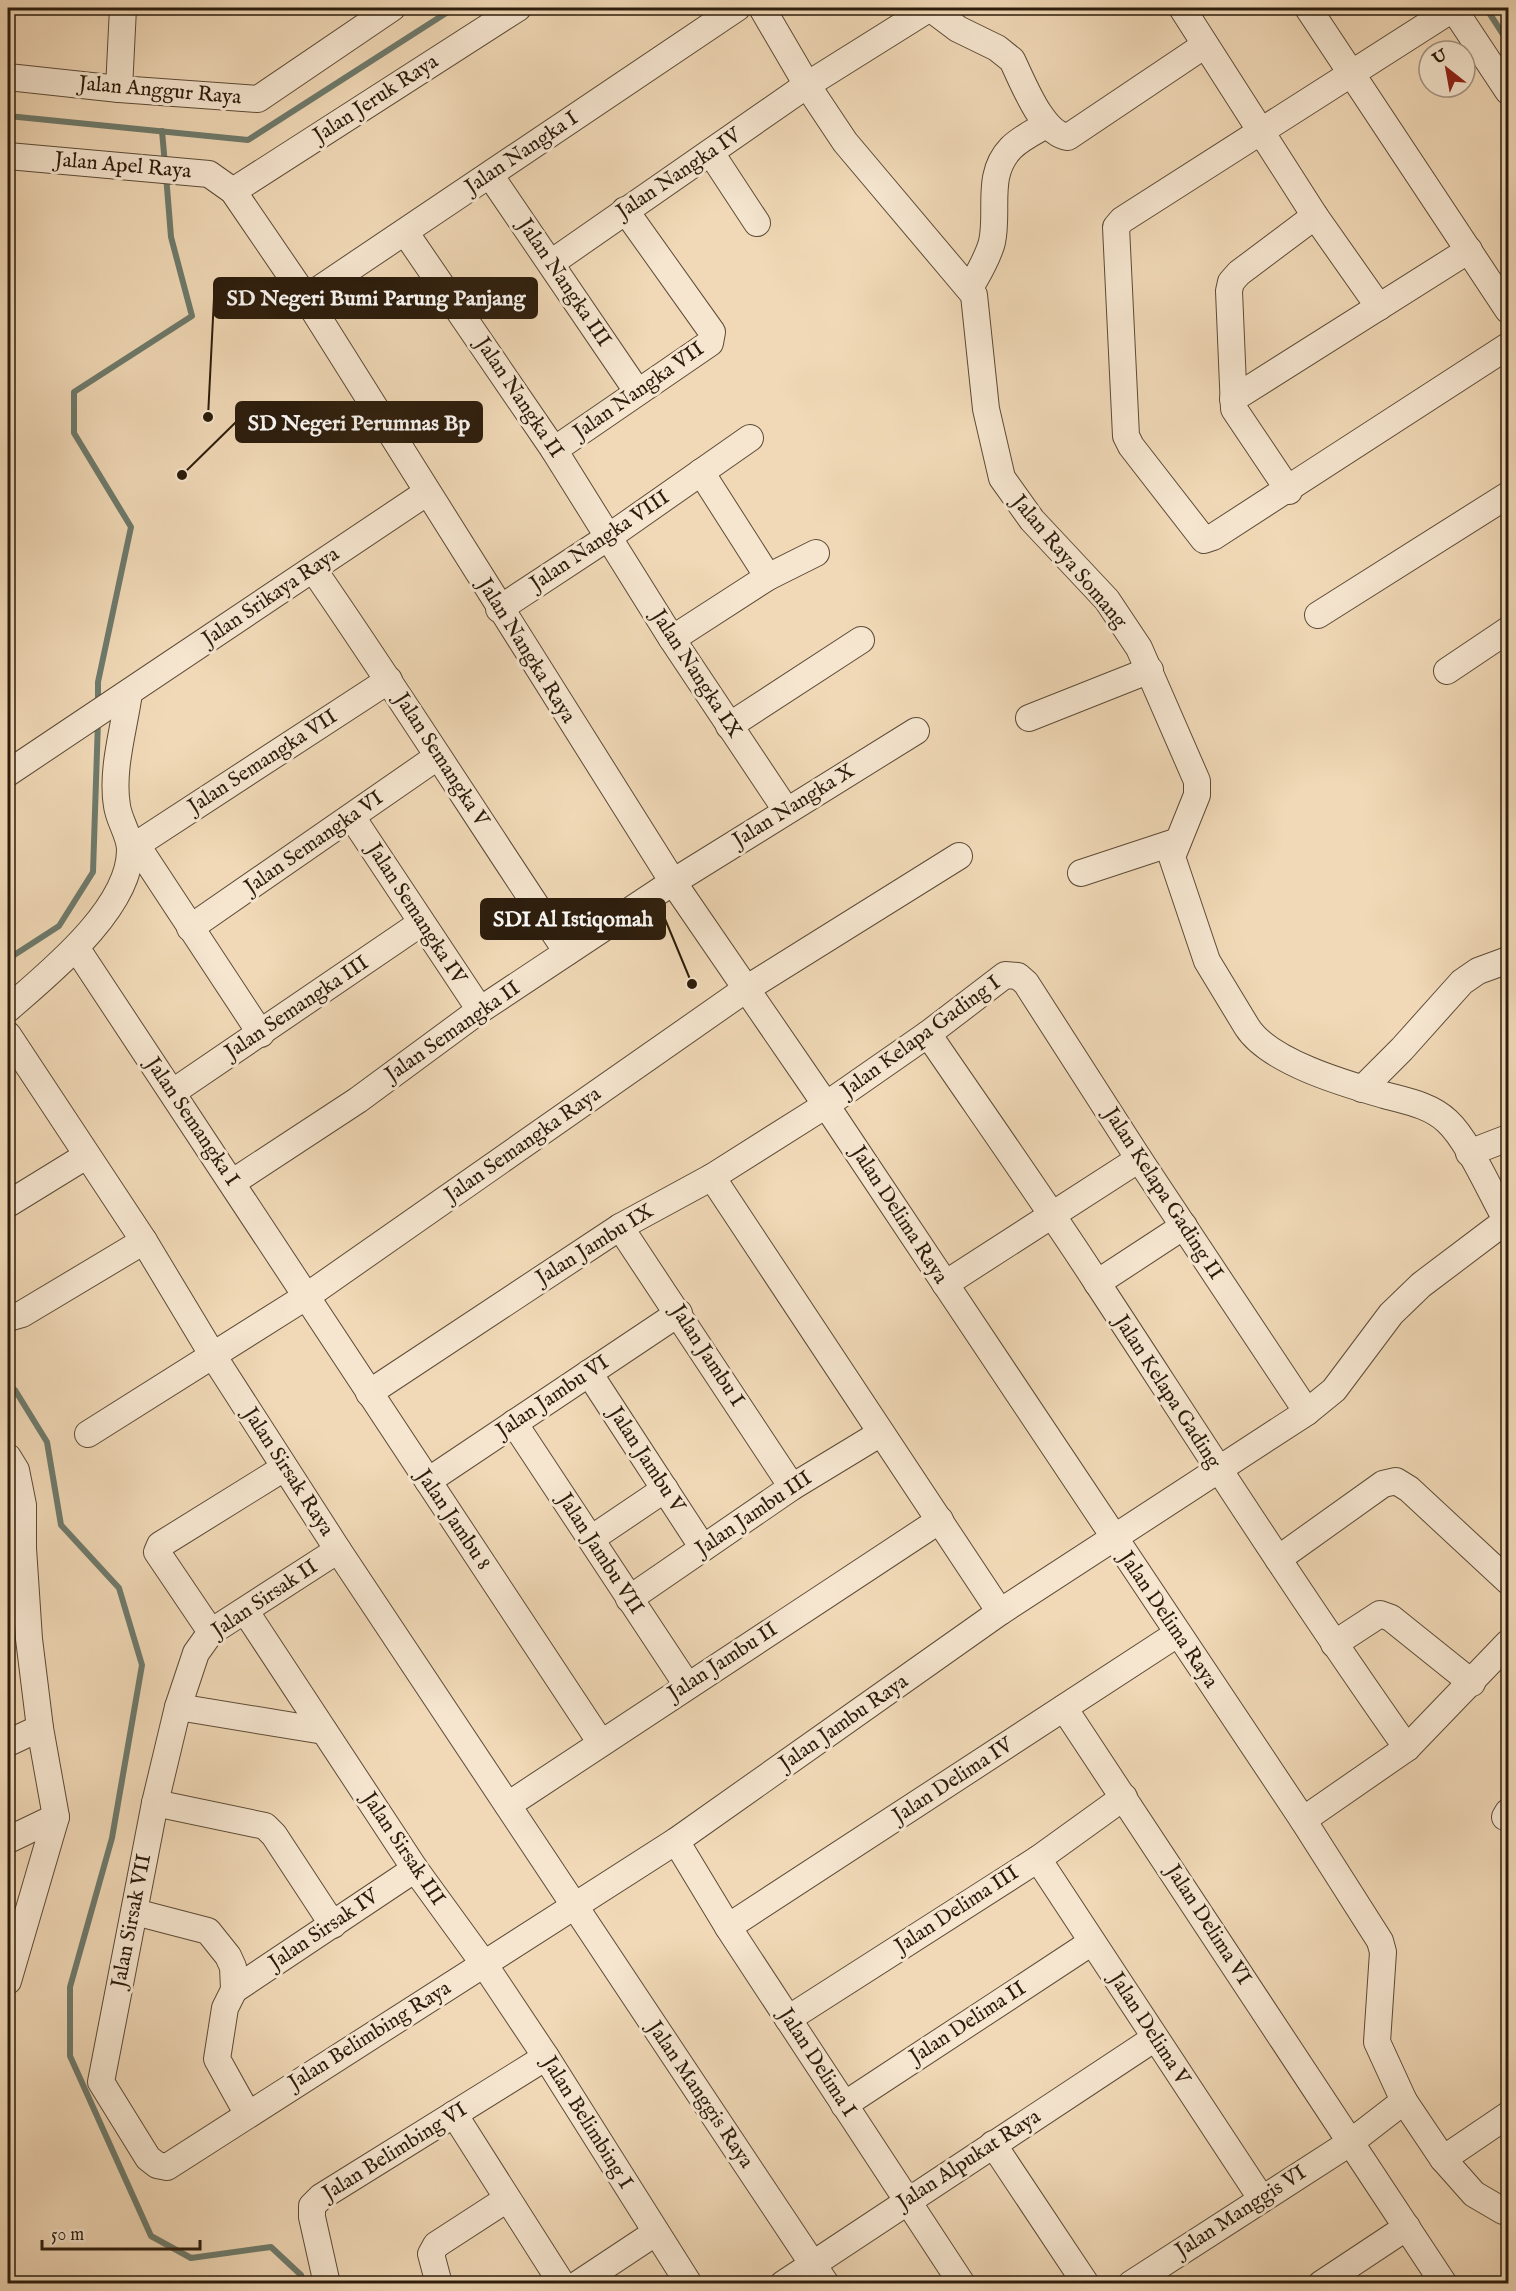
<svg xmlns="http://www.w3.org/2000/svg" width="1516" height="2291" viewBox="0 0 1516 2291" font-family="'IM FELL English',serif">
  <style>
    .lines { fill: none; stroke-linecap: round; stroke-linejoin: round }
    .stream { stroke: #6e7b6d; stroke-width: 6 }
    .street-casing { stroke: #5c4b37; stroke-width: 28 }
    .street { stroke: #f6e6d0; stroke-width: 26 }
    .labels { text-anchor: middle; dominant-baseline: central; stroke-width: 6; stroke-linejoin: round; paint-order: stroke }
    .street-label { font-size: 21px; fill: #2b1c0c; stroke: #f6e6d0 }
    .leader { fill: none; stroke: #2b1c0c; stroke-width: 2 }
    .callout-dot { fill: #2b1c0c; stroke: #f6e6d0; stroke-width: 2 }
    .callout { fill: #2b1c0c; stroke: #2b1c0c; stroke-width: 2 }
    .callout-label { font-size: 22px; text-anchor: middle; font-weight: bold; fill: #fff }
  </style>
  <rect width="100%" height="100%" fill="#f1d9b7"/>
  <filter id="stains"><feTurbulence type="fractalNoise" baseFrequency=".00333" numOctaves="4"/><feColorMatrix values="0 0 0 0 .2 0 0 0 0 .09 0 0 0 0 .02 0 0 0 .5 -.17"/></filter>
  <radialGradient id="worn" r=".72"><stop offset=".6" stop-color="#630" stop-opacity="0"/><stop offset="1" stop-color="#630" stop-opacity=".3"/></radialGradient>
  <g class="lines">
    <g class="stream">
      <polyline points="1486,8 1508,42"/>
      <polyline points="8,116 248,140 454,8"/>
      <polyline points="162,131 165,165"/>
      <polyline points="98,705 98,682 131,527 74,433 74,392 192,316 171,237 166,175"/>
      <polyline points="8,959 59,926 93,872 98,721"/>
      <polyline points="8,1386 15,1390 47,1442 61,1525 119,1588 142,1665 112,1838 70,1987 70,2056 151,2236 191,2258 271,2247 301,2275 304,2284"/>
    </g>
    <defs>
      <g id="street">
        <path d="M762 8 807 85 845 142 974 295 986 409 1002 478 1032 520 1107 600 1139 648 1197 781V795L1172 857 1207 961 1247 1027C1269 1062 1346 1084 1384 1095 1406 1101 1430 1105 1447 1121 1469 1141 1492 1196 1508 1223"/>
        <path d="M930 8 958 29 997 48 1012 60C1023 82 1042 134 1068 137L1205 45"/>
        <polyline points="1182,8 1315,216 1379,307"/>
        <polyline points="1308,8 1508,310"/>
        <polyline points="1453,8 1508,91"/>
        <polyline points="1454,8 1122,220 1116,227 1126,436 1131,446 1204,540 1213,537 1508,346"/>
        <polyline points="8,77 119,89 258,99 392,8"/>
        <polyline points="119,89 123,8"/>
        <polyline points="711,153 757,223"/>
        <polyline points="8,156 209,174 233,191 306,298 673,882 826,1105 1303,1820 1380,1941 1383,1952 1377,2042 1404,2101 1351,2142 1131,2284"/>
        <polyline points="490,175 637,391"/>
        <polyline points="233,191 518,8"/>
        <polyline points="405,232 554,450 672,639 786,810"/>
        <polyline points="551,263 807,85 930,8"/>
        <path d="M970 288C978 274 988 258 992 242 999 210 985 175 1011 148 1021 138 1034 132 1046 125"/>
        <polyline points="306,298 737,8"/>
        <polyline points="1233,399 1469,250"/>
        <polyline points="554,450 710,343 712,332 625,210"/>
        <polyline points="701,472 768,577"/>
        <polyline points="1289,491 1234,409 1229,291 1231,282 1239,273 1315,216"/>
        <path d="M313 569C400 695 482 825 567 952"/>
        <polyline points="499,609 610,536 750,438"/>
        <polyline points="1318,615 1508,495"/>
        <polyline points="672,639 768,577 816,553"/>
        <polyline points="1447,671 1508,630"/>
        <polyline points="1029,718 1150,670"/>
        <polyline points="729,726 861,640"/>
        <polyline points="8,773 426,493"/>
        <polyline points="352,817 480,1010"/>
        <polyline points="136,844 261,1034"/>
        <polyline points="130,849 389,680"/>
        <polyline points="1081,873 1178,841"/>
        <polyline points="190,928 437,757"/>
        <polyline points="77,949 601,1743"/>
        <path d="M8 1009C48 974 130 909 130 850 130 835 119 821 117 806 111 770 124 729 129 693"/>
        <path d="M928 1034C984 1116 1042 1198 1096 1281 1199 1438 1299 1595 1407 1748"/>
        <polyline points="8,1035 144,1241 212,1354 338,1550 826,2284"/>
        <polyline points="1362,1089 1402,1049 1462,982 1478,971 1508,960"/>
        <polyline points="173,1092 421,923"/>
        <polyline points="1469,1153 1508,1138"/>
        <polyline points="712,1177 1000,1612"/>
        <polyline points="233,1182 358,1100 480,1010 673,882 916,731"/>
        <polyline points="8,1204 86,1156"/>
        <polyline points="620,1227 792,1487"/>
        <polyline points="1097,1283 1184,1226"/>
        <polyline points="945,1284 1139,1159"/>
        <polyline points="8,1318 22,1314 144,1241"/>
        <polyline points="589,1373 703,1548"/>
        <polyline points="369,1393 620,1227 712,1177 826,1105 928,1034 1005,975 1018,976 1026,983 1139,1159 1307,1412"/>
        <polyline points="514,1423 687,1685"/>
        <polyline points="88,1434 307,1296 746,989 959,856"/>
        <polyline points="8,1457 16,1470 23,1505 23,1548 29,1639 40,1728 56,1817 8,1981"/>
        <polyline points="428,1481 679,1313"/>
        <polyline points="591,1539 665,1489"/>
        <polyline points="338,1550 211,1632 196,1653 178,1707 155,1803 101,2082 148,2158 157,2165 167,2167 676,1841 1000,1612 1307,1412 1334,1390 1391,1314 1421,1285 1507,1220"/>
        <polyline points="1278,1559 1383,1484 1396,1481 1409,1489 1508,1581"/>
        <polyline points="629,1599 792,1487 881,1433"/>
        <polyline points="246,1612 415,1869 484,1964 546,2057 689,2284"/>
        <polyline points="211,1632 157,1552 160,1545 284,1468"/>
        <polyline points="1334,1644 1380,1614 1391,1618 1472,1683"/>
        <polyline points="178,1707 324,1731"/>
        <polyline points="1064,1708 1444,2284"/>
        <polyline points="8,1743 40,1728"/>
        <polyline points="155,1803 265,1826 274,1835 333,1925"/>
        <polyline points="508,1805 940,1520"/>
        <polyline points="1505,1817 1508,1812"/>
        <polyline points="1303,1820 1407,1748 1508,1643"/>
        <polyline points="8,1840 56,1817"/>
        <polyline points="676,1841 728,1927 962,2284"/>
        <polyline points="1038,1859 1261,2198"/>
        <polyline points="135,1912 208,1931 228,1956 233,1967 234,1990 225,2008 217,2059 247,2113"/>
        <polyline points="728,1927 1177,1634"/>
        <polyline points="234,1990 415,1869"/>
        <polyline points="788,2019 1038,1859 1124,1797"/>
        <polyline points="1404,2101 1443,2159 1474,2194 1503,2211 1508,2211"/>
        <polyline points="844,2105 1092,1942"/>
        <polyline points="454,2114 562,2284"/>
        <polyline points="993,2144 1086,2284"/>
        <polyline points="1443,2159 1508,2115"/>
        <polyline points="327,2284 312,2217 312,2206 321,2197 546,2057"/>
        <polyline points="439,2284 431,2254 436,2245 507,2199"/>
        <polyline points="578,2284 655,2233"/>
        <polyline points="783,2284 1155,2038"/>
        <polyline points="1321,2284 1407,2227"/>
      </g>
    </defs>
    <use href="#street" class="street-casing"/>
    <use href="#street" class="street"/>
  </g>
  <g class="labels">
    <g class="street-label">
      <text transform="translate(160 91) rotate(5)">Jalan Anggur Raya</text>
      <text transform="translate(376 99) rotate(-33)">Jalan Jeruk Raya</text>
      <text transform="translate(522 153) rotate(-34)">Jalan Nangka I</text>
      <text transform="translate(123 166) rotate(5)">Jalan Apel Raya</text>
      <text transform="translate(679 174) rotate(-34)">Jalan Nangka IV</text>
      <text transform="translate(564 283) rotate(56)">Jalan Nangka III</text>
      <text transform="translate(639 391) rotate(-35)">Jalan Nangka VII</text>
      <text transform="translate(519 398) rotate(56)">Jalan Nangka II</text>
      <text transform="translate(600 541) rotate(-34)">Jalan Nangka VIII</text>
      <text transform="translate(1069 562) rotate(50)">Jalan Raya Somang</text>
      <text transform="translate(271 597) rotate(-34)">Jalan Srikaya Raya</text>
      <text transform="translate(526 651) rotate(58)">Jalan Nangka Raya</text>
      <text transform="translate(696 674) rotate(57)">Jalan Nangka IX</text>
      <text transform="translate(441 760) rotate(57)">Jalan Semangka V</text>
      <text transform="translate(263 762) rotate(-33)">Jalan Semangka VII</text>
      <text transform="translate(794 806) rotate(-32)">Jalan Nangka X</text>
      <text transform="translate(314 843) rotate(-35)">Jalan Semangka VI</text>
      <text transform="translate(416 914) rotate(57)">Jalan Semangka IV</text>
      <text transform="translate(297 1008) rotate(-34)">Jalan Semangka III</text>
      <text transform="translate(453 1032) rotate(-35)">Jalan Semangka II</text>
      <text transform="translate(921 1037) rotate(-36)">Jalan Kelapa Gading I</text>
      <text transform="translate(192 1122) rotate(56)">Jalan Semangka I</text>
      <text transform="translate(523 1145) rotate(-35)">Jalan Semangka Raya</text>
      <text transform="translate(1163 1194) rotate(57)">Jalan Kelapa Gading II</text>
      <text transform="translate(899 1215) rotate(57)">Jalan Delima Raya</text>
      <text transform="translate(595 1245) rotate(-32)">Jalan Jambu IX</text>
      <text transform="translate(707 1356) rotate(57)">Jalan Jambu I</text>
      <text transform="translate(1167 1392) rotate(57)">Jalan Kelapa Gading</text>
      <text transform="translate(553 1397) rotate(-34)">Jalan Jambu VI</text>
      <text transform="translate(646 1460) rotate(57)">Jalan Jambu V</text>
      <text transform="translate(288 1472) rotate(57)">Jalan Sirsak Raya</text>
      <text transform="translate(754 1514) rotate(-34)">Jalan Jambu III</text>
      <text transform="translate(453 1520) rotate(56)">Jalan Jambu 8</text>
      <text transform="translate(600 1554) rotate(57)">Jalan Jambu VII</text>
      <text transform="translate(265 1599) rotate(-34)">Jalan Sirsak II</text>
      <text transform="translate(1168 1620) rotate(56)">Jalan Delima Raya</text>
      <text transform="translate(723 1662) rotate(-33)">Jalan Jambu II</text>
      <text transform="translate(844 1723) rotate(-35)">Jalan Jambu Raya</text>
      <text transform="translate(953 1781) rotate(-33)">Jalan Delima IV</text>
      <text transform="translate(403 1849) rotate(56)">Jalan Sirsak III</text>
      <text transform="translate(957 1910) rotate(-33)">Jalan Delima III</text>
      <text transform="translate(132 1921) rotate(-79)">Jalan Sirsak VII</text>
      <text transform="translate(1208 1925) rotate(57)">Jalan Delima VI</text>
      <text transform="translate(324 1930) rotate(-34)">Jalan Sirsak IV</text>
      <text transform="translate(968 2023) rotate(-33)">Jalan Delima II</text>
      <text transform="translate(1149 2029) rotate(57)">Jalan Delima V</text>
      <text transform="translate(370 2036) rotate(-32)">Jalan Belimbing Raya</text>
      <text transform="translate(817 2063) rotate(57)">Jalan Delima I</text>
      <text transform="translate(700 2095) rotate(56)">Jalan Manggis Raya</text>
      <text transform="translate(587 2123) rotate(58)">Jalan Belimbing I</text>
      <text transform="translate(395 2152) rotate(-32)">Jalan Belimbing VI</text>
      <text transform="translate(969 2160) rotate(-33)">Jalan Alpukat Raya</text>
      <text transform="translate(1241 2212) rotate(-33)">Jalan Manggis VI</text>
    </g>
  </g>
  <path class="leader" d="M208 417L214 298M182 475L236 422M692 984L665 919"/>
  <g class="callout-dot">
    <circle cx="208" cy="417" r="6"/>
    <circle cx="182" cy="475" r="6"/>
    <circle cx="692" cy="984" r="6"/>
  </g>
  <g class="callout">
    <rect x="214" y="278" width="323" height="40" rx="6"/>
    <rect x="236" y="402" width="246" height="40" rx="6"/>
    <rect x="481" y="899" width="184" height="40" rx="6"/>
  </g>
  <g class="callout-label">
    <text x="376" y="305">SD Negeri Bumi Parung Panjang</text>
    <text x="359" y="430">SD Negeri Perumnas Bp</text>
    <text x="573" y="926">SDI Al Istiqomah</text>
  </g>
  <rect width="1516" height="2291" fill="none" stroke="#f1d9b7" stroke-width="30"/>
  <rect x="9" y="9" width="1498" height="2273" fill="none" stroke="#2b1c0c" stroke-width="3"/>
  <rect x="15" y="15" width="1486" height="2261" fill="none" stroke="#2b1c0c" stroke-width="1.5"/>
  <g transform="translate(1447 69) rotate(329)"><circle r="28" fill="#f6e6d0" stroke="#a59582" stroke-width="1.5"/>
  <path d="M0-4.5L10 22L0 15L-10 22Z" fill="#8f2418"/>
  <text y="-9" font-size="16" font-weight="bold" text-anchor="middle" fill="#2b1c0c">U</text>
  </g>
  <path d="M42 2240v9h158v-9" fill="none" stroke="#2b1c0c" stroke-width="3"/>
  <text x="51" y="2240" font-size="18" fill="#2b1c0c" stroke="#f6e6d0" stroke-width="4.5" paint-order="stroke">50 m</text>
  <rect width="100%" height="100%" filter="url(#stains)"/>
  <rect width="100%" height="100%" fill="url(#worn)"/>
</svg>
